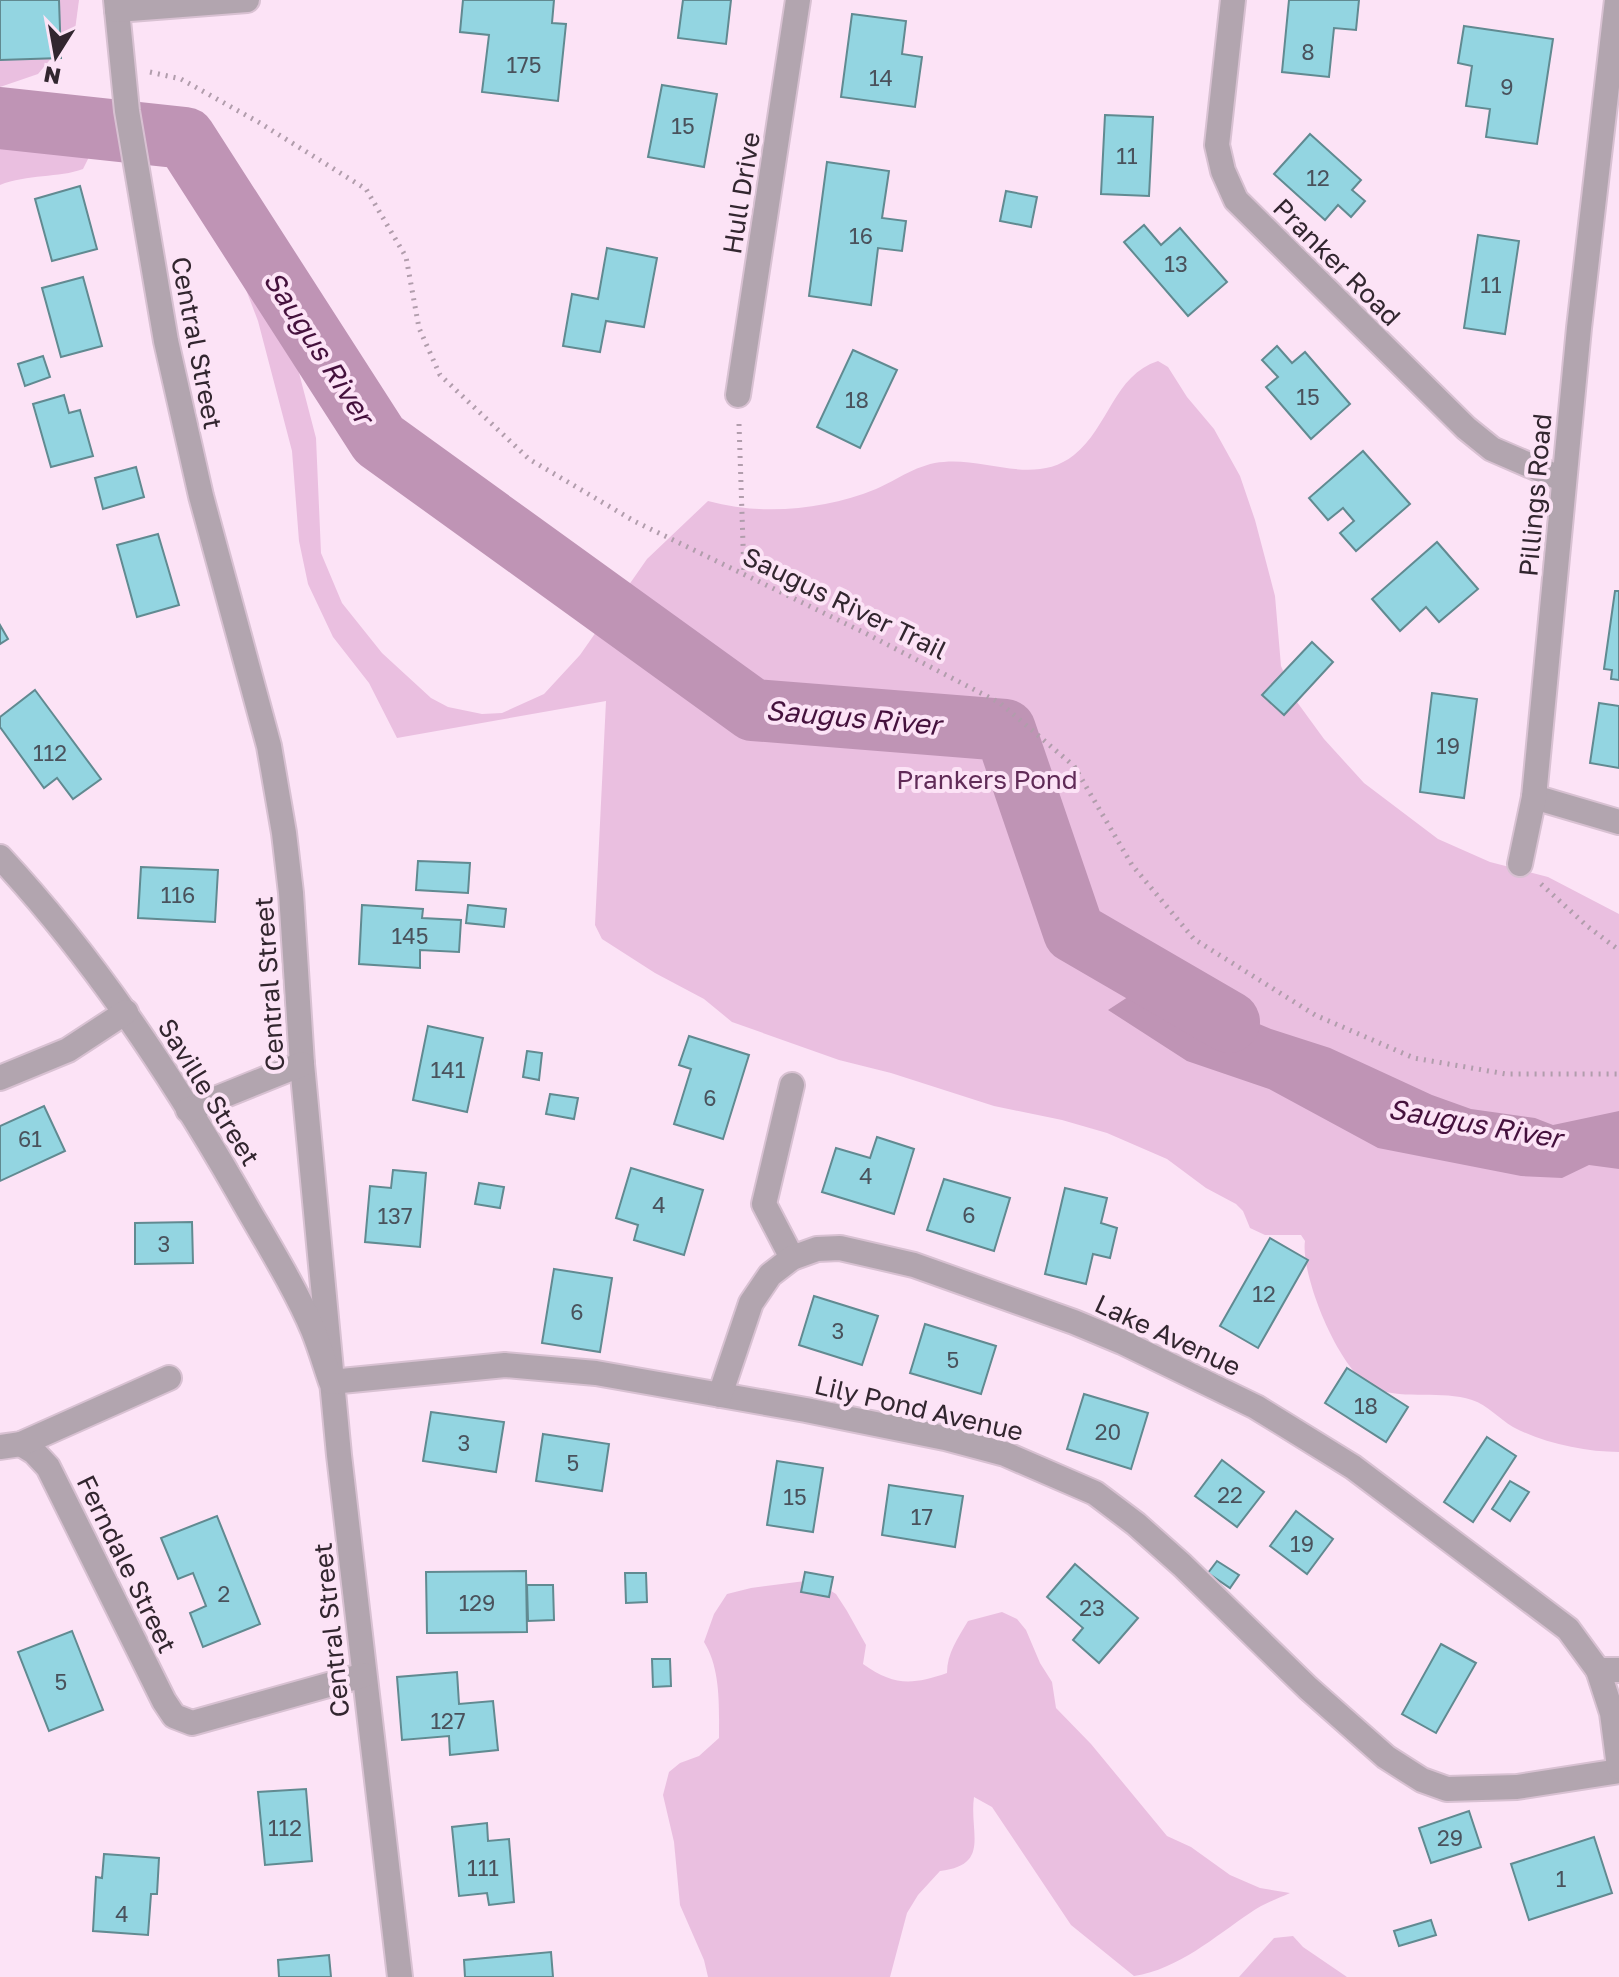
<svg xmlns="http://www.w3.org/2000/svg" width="1619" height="1977" viewBox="0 0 1619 1977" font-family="'Golos Text',sans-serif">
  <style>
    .green { fill: #eabfe0 }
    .water { fill: #bf94b5 }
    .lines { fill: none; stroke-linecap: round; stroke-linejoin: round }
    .river { stroke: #bf94b5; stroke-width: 62 }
    .building { fill: #93d5e1; stroke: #618a91; stroke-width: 2 }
    .minor-casing { stroke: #d8c1d2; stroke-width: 28 }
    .path { stroke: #b19dac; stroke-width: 5; stroke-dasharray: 2 6; stroke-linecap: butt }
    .minor { stroke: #b2a5af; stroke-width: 24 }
    .labels { text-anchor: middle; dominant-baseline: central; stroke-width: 8; stroke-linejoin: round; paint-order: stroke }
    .number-label { font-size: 22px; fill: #4a525c }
    .street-label { font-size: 26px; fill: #32262f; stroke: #fce3f6 }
    .park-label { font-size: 26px; fill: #602b57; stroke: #fce3f6 }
    .water-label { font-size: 28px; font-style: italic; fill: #45113d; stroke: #fce3f6 }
  </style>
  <rect width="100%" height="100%" fill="#fce3f6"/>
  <g class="green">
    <polygon points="0,0 79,0 75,30 38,74 0,87"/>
    <path d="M172 114 210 161 226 190 298 369 316 438 321 553 342 603 382 653 431 698 448 707 482 714 502 713 544 694 580 655 647 559 708 501C762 516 824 510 876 489 897 480 919 463 944 462 987 458 1035 486 1074 455 1109 427 1114 375 1158 361L1168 367 1187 397 1214 429 1240 476 1255 520 1275 596 1281 666 1297 702 1324 739 1364 783 1438 839 1490 862 1548 877 1619 914V1452C1585 1452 1543 1443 1513 1427 1499 1419 1488 1405 1472 1400 1441 1390 1406 1400 1376 1389 1341 1377 1300 1275 1305 1241L1301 1235H1265L1250 1228 1243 1211 1236 1204 1206 1188 1167 1159 1107 1133 1062 1120 994 1106 891 1073 839 1060 732 1022 704 999 655 973 602 939 595 925 606 701 397 738 369 683 333 637 308 584 299 541 292 451 258 321 210 196 174 131Z"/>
    <path d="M0 119 25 132 79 140 92 151 83 169C59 178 27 174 0 185Z"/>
    <path d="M813 1580 836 1594 847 1611 866 1645 863 1664C894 1686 912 1685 947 1673 947 1653 958 1638 968 1621L1002 1612 1017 1619 1026 1630 1040 1663 1052 1682 1056 1708 1091 1744 1167 1836 1191 1847 1230 1875 1260 1888 1290 1893C1277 1899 1262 1904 1250 1913 1214 1937 1179 1969 1134 1976L1071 1925 992 1807 974 1797C969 1833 991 1865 940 1871L918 1895 907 1913 890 1977H708L704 1960 680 1905 674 1842 663 1795 669 1772 680 1763 699 1756 719 1738C719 1707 721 1669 704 1642L714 1614 727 1594 751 1588Z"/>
    <polygon points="1293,1936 1303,1947 1347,1977 1239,1977 1274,1938"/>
  </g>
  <polygon class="water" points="1177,965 1204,1001 1271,1029 1330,1048 1432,1095 1471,1109 1535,1118 1553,1125 1619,1111 1619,1169 1589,1165 1562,1178 1521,1176 1378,1148 1269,1089 1187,1061 1108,1010"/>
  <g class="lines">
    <polyline class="river" points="0,118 185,138 379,440 753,710 1005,730 1074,932 1229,1022"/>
  </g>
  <g class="building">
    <polygon points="0,0 59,0 61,58 0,60"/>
    <polygon points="463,0 554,0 552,23 566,24 558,101 482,92 489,35 460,32"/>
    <polygon points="683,0 731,0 726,44 678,38"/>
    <polygon points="1289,0 1359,0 1356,30 1334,28 1329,77 1282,72"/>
    <polygon points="852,14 906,21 902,54 922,57 915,107 841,97"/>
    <polygon points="1464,26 1553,39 1537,144 1486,137 1490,109 1466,106 1472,66 1458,63"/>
    <polygon points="662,85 717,94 704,167 648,157"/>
    <polygon points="1105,115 1153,117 1149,196 1101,194"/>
    <polygon points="1310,134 1361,180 1352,190 1365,201 1351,217 1338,205 1325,220 1274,174"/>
    <polygon points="827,162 889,171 882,218 906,221 902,251 878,248 871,305 809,296"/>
    <polygon points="80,186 97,249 52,261 35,199"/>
    <polygon points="1006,191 1037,197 1031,227 1000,221"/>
    <polygon points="1144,225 1161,245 1180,228 1227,282 1188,316 1124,242"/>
    <polygon points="1478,235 1519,241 1505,334 1464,328"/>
    <polygon points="607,248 657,258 644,327 606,321 600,352 563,346 572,294 598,299"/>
    <polygon points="83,277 102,346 61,357 42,288"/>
    <polygon points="1277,346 1292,363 1305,352 1350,404 1311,439 1266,387 1278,377 1262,360"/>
    <polygon points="853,350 897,370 860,448 817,427"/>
    <polygon points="43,356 50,377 25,386 18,364"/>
    <polygon points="64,395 69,413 80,410 93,456 51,467 33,404"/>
    <polygon points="1363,451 1410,504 1356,551 1340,533 1354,521 1343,508 1328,520 1309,498"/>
    <polygon points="136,467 144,497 103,509 95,478"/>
    <polygon points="158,534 179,605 137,617 117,545"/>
    <polygon points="1437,542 1478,589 1439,622 1426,607 1400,631 1372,599"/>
    <polygon points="1615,591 1619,591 1619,680 1611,679 1612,670 1604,669"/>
    <polygon points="0,625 8,639 0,644"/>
    <polygon points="1312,642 1333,662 1284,715 1262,695"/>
    <polygon points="35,690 101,779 73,799 57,778 44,788 0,727 0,717"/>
    <polygon points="1432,693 1477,699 1464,798 1420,792"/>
    <polygon points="1599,703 1619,706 1619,768 1590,763"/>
    <polygon points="418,861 470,863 468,893 416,890"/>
    <polygon points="141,867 218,870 215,922 138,918"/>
    <polygon points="362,905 423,909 422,918 461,920 459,952 420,950 420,968 359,964"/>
    <polygon points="468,905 506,909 504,927 466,923"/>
    <polygon points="428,1026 483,1038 467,1112 413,1100"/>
    <polygon points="689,1036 749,1055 723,1139 674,1124 691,1069 679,1065"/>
    <polygon points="527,1051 542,1053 539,1080 523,1077"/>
    <polygon points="550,1094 578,1098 574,1119 546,1114"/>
    <polygon points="44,1106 65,1151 0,1181 0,1126"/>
    <polygon points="877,1137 914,1149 894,1214 822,1192 836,1148 870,1158"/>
    <polygon points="631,1168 703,1190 684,1255 634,1240 638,1225 616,1218"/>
    <polygon points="393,1170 426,1173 420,1247 365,1242 370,1186 391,1188"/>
    <polygon points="944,1179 1010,1198 994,1251 927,1230"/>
    <polygon points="479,1183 504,1187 500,1208 475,1204"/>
    <polygon points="1065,1188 1107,1198 1101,1223 1117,1228 1110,1258 1093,1254 1086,1284 1045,1274"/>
    <polygon points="192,1222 193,1263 135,1264 135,1223"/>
    <polygon points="1270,1238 1308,1260 1258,1348 1220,1326"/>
    <polygon points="554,1269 612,1278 600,1352 542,1343"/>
    <polygon points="814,1296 878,1316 862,1365 799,1345"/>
    <polygon points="925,1324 996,1346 981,1394 910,1373"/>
    <polygon points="1347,1368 1408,1407 1386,1442 1325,1403"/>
    <polygon points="1084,1394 1148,1413 1131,1469 1067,1449"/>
    <polygon points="431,1412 504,1422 496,1472 423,1461"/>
    <polygon points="543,1434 609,1444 602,1491 536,1481"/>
    <polygon points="1487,1437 1516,1456 1473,1522 1444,1502"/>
    <polygon points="1222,1460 1264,1492 1237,1527 1195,1496"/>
    <polygon points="777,1461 823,1468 813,1532 767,1525"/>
    <polygon points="1510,1481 1529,1492 1510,1521 1492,1509"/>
    <polygon points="889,1485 963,1496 955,1547 882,1535"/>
    <polygon points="1296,1511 1333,1539 1307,1574 1270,1546"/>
    <polygon points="217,1516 260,1624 203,1647 190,1613 206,1606 193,1573 178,1579 161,1538"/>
    <polygon points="1217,1561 1239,1575 1230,1588 1208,1573"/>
    <polygon points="1075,1564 1138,1618 1099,1663 1073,1640 1083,1628 1047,1597"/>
    <polygon points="526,1571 527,1632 427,1633 426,1572"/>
    <polygon points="805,1572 833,1577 829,1597 801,1592"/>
    <polygon points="625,1573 646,1573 647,1602 626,1603"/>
    <polygon points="527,1585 553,1585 554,1620 528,1621"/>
    <polygon points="72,1631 103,1710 49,1731 18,1652"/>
    <polygon points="1441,1644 1476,1663 1436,1733 1402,1714"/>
    <polygon points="652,1659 670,1659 671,1686 653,1687"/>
    <polygon points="457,1672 459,1704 493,1701 498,1750 450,1755 449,1736 402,1740 397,1677"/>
    <polygon points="306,1789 312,1861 265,1865 258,1792"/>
    <polygon points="1469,1811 1481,1847 1431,1863 1419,1828"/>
    <polygon points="487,1823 488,1841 509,1839 514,1902 489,1905 487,1893 459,1896 452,1827"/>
    <polygon points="1594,1837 1612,1893 1529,1920 1511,1864"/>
    <polygon points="104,1854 159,1858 157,1894 151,1894 148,1935 93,1931 96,1877 102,1878"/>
    <polygon points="1431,1920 1436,1935 1399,1946 1394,1931"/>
    <polygon points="551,1952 553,1977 465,1977 464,1960"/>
    <polygon points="329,1955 331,1977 279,1977 278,1960"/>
  </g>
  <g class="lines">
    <defs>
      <g id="minor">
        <polyline points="116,0 127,111 166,341 201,496 269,746 284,833 291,893 302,1064 339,1455 400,1977"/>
        <polyline points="1233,0 1217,145 1223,171 1236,200 1466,428 1492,449 1564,480"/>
        <polyline points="117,10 247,0"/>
        <polyline points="738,395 798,0"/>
        <polyline points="1534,797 1619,822"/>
        <path d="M0 857C93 957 169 1072 237 1190 261 1233 294 1285 313 1330 320 1347 325 1365 331 1382L505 1365 596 1373 806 1410 945 1438 1005 1454 1095 1493 1136 1524 1182 1565 1308 1688 1386 1757 1422 1780 1447 1789 1517 1787 1619 1771"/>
        <polyline points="1520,864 1534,797 1579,328 1617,0"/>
        <polyline points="0,1078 68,1050 126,1012"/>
        <polyline points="792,1085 764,1204 792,1258"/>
        <polyline points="188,1110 302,1064"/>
        <polyline points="720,1395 751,1303 770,1275 792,1258 817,1249 840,1248 914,1265 1074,1322 1122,1342 1256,1407 1353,1467 1568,1629 1598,1670"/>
        <polyline points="21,1444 34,1452 48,1467 164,1701 174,1716 192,1723 364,1675"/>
        <polyline points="0,1447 21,1444 169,1378"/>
        <polyline points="1619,1670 1598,1670 1612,1713 1619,1767"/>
      </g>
    </defs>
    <use href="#minor" class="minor-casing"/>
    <g class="path">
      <polyline points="150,72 181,79 260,123 366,189 406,257 419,328 440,375 529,459 634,521 867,634 1000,703 1074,766 1132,865 1194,939 1315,1015 1414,1058 1506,1074 1619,1074"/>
      <polyline points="739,424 744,574"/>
      <polyline points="1541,884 1587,926 1619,950"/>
    </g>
    <use href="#minor" class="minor"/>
  </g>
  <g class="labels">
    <g class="number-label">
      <text x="1308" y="51">8</text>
      <text x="524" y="64">175</text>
      <text x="881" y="77">14</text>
      <text x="1507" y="86">9</text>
      <text x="683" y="125">15</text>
      <text x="1127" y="155">11</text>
      <text x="1318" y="177">12</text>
      <text x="861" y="235">16</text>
      <text x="1176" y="263">13</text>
      <text x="1491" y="284">11</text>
      <text x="1308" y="396">15</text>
      <text x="857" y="399">18</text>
      <text x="1448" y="745">19</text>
      <text x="50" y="752">112</text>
      <text x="178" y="894">116</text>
      <text x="410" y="935">145</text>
      <text x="448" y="1069">141</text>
      <text x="710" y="1097">6</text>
      <text x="30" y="1138">61</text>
      <text x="866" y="1175">4</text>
      <text x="659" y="1204">4</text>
      <text x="969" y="1214">6</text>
      <text x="395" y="1215">137</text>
      <text x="164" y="1243">3</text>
      <text x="1264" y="1293">12</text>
      <text x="577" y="1311">6</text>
      <text x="838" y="1330">3</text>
      <text x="953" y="1359">5</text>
      <text x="1366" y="1405">18</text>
      <text x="1108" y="1431">20</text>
      <text x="464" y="1442">3</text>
      <text x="573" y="1462">5</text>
      <text x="1230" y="1494">22</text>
      <text x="795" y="1496">15</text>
      <text x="922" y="1516">17</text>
      <text x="1302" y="1543">19</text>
      <text x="224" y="1593">2</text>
      <text x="477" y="1602">129</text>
      <text x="1092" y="1607">23</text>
      <text x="61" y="1681">5</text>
      <text x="448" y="1720">127</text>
      <text x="285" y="1827">112</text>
      <text x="1450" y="1837">29</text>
      <text x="483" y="1867">111</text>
      <text x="1561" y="1878">1</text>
      <text x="122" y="1913">4</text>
    </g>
    <g class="street-label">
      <text transform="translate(741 193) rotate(-81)">Hull Drive</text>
      <text transform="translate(1337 262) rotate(45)">Pranker Road</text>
      <text transform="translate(197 343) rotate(79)">Central Street</text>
      <text transform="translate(1535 495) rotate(-85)">Pillings Road</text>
      <text transform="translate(845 603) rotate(26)">Saugus River Trail</text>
      <text transform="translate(269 984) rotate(-94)">Central Street</text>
      <text transform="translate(209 1092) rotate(58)">Saville Street</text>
      <text transform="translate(1168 1335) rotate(25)">Lake Avenue</text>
      <text transform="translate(919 1408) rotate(13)">Lily Pond Avenue</text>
      <text transform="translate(127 1564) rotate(64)">Ferndale Street</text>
      <text transform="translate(331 1630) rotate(-96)">Central Street</text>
    </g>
    <g class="park-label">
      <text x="987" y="779">Prankers Pond</text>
    </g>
    <g class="water-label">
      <text transform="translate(319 347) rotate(57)">Saugus River</text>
      <text transform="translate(853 717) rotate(5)">Saugus River</text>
      <text transform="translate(1475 1123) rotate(10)">Saugus River</text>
    </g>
  </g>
  <g transform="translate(56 56) rotate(191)" stroke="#fce3f6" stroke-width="6" paint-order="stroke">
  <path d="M0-6L14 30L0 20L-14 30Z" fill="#32262f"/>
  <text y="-12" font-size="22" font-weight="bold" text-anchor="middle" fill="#32262f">N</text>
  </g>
</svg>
